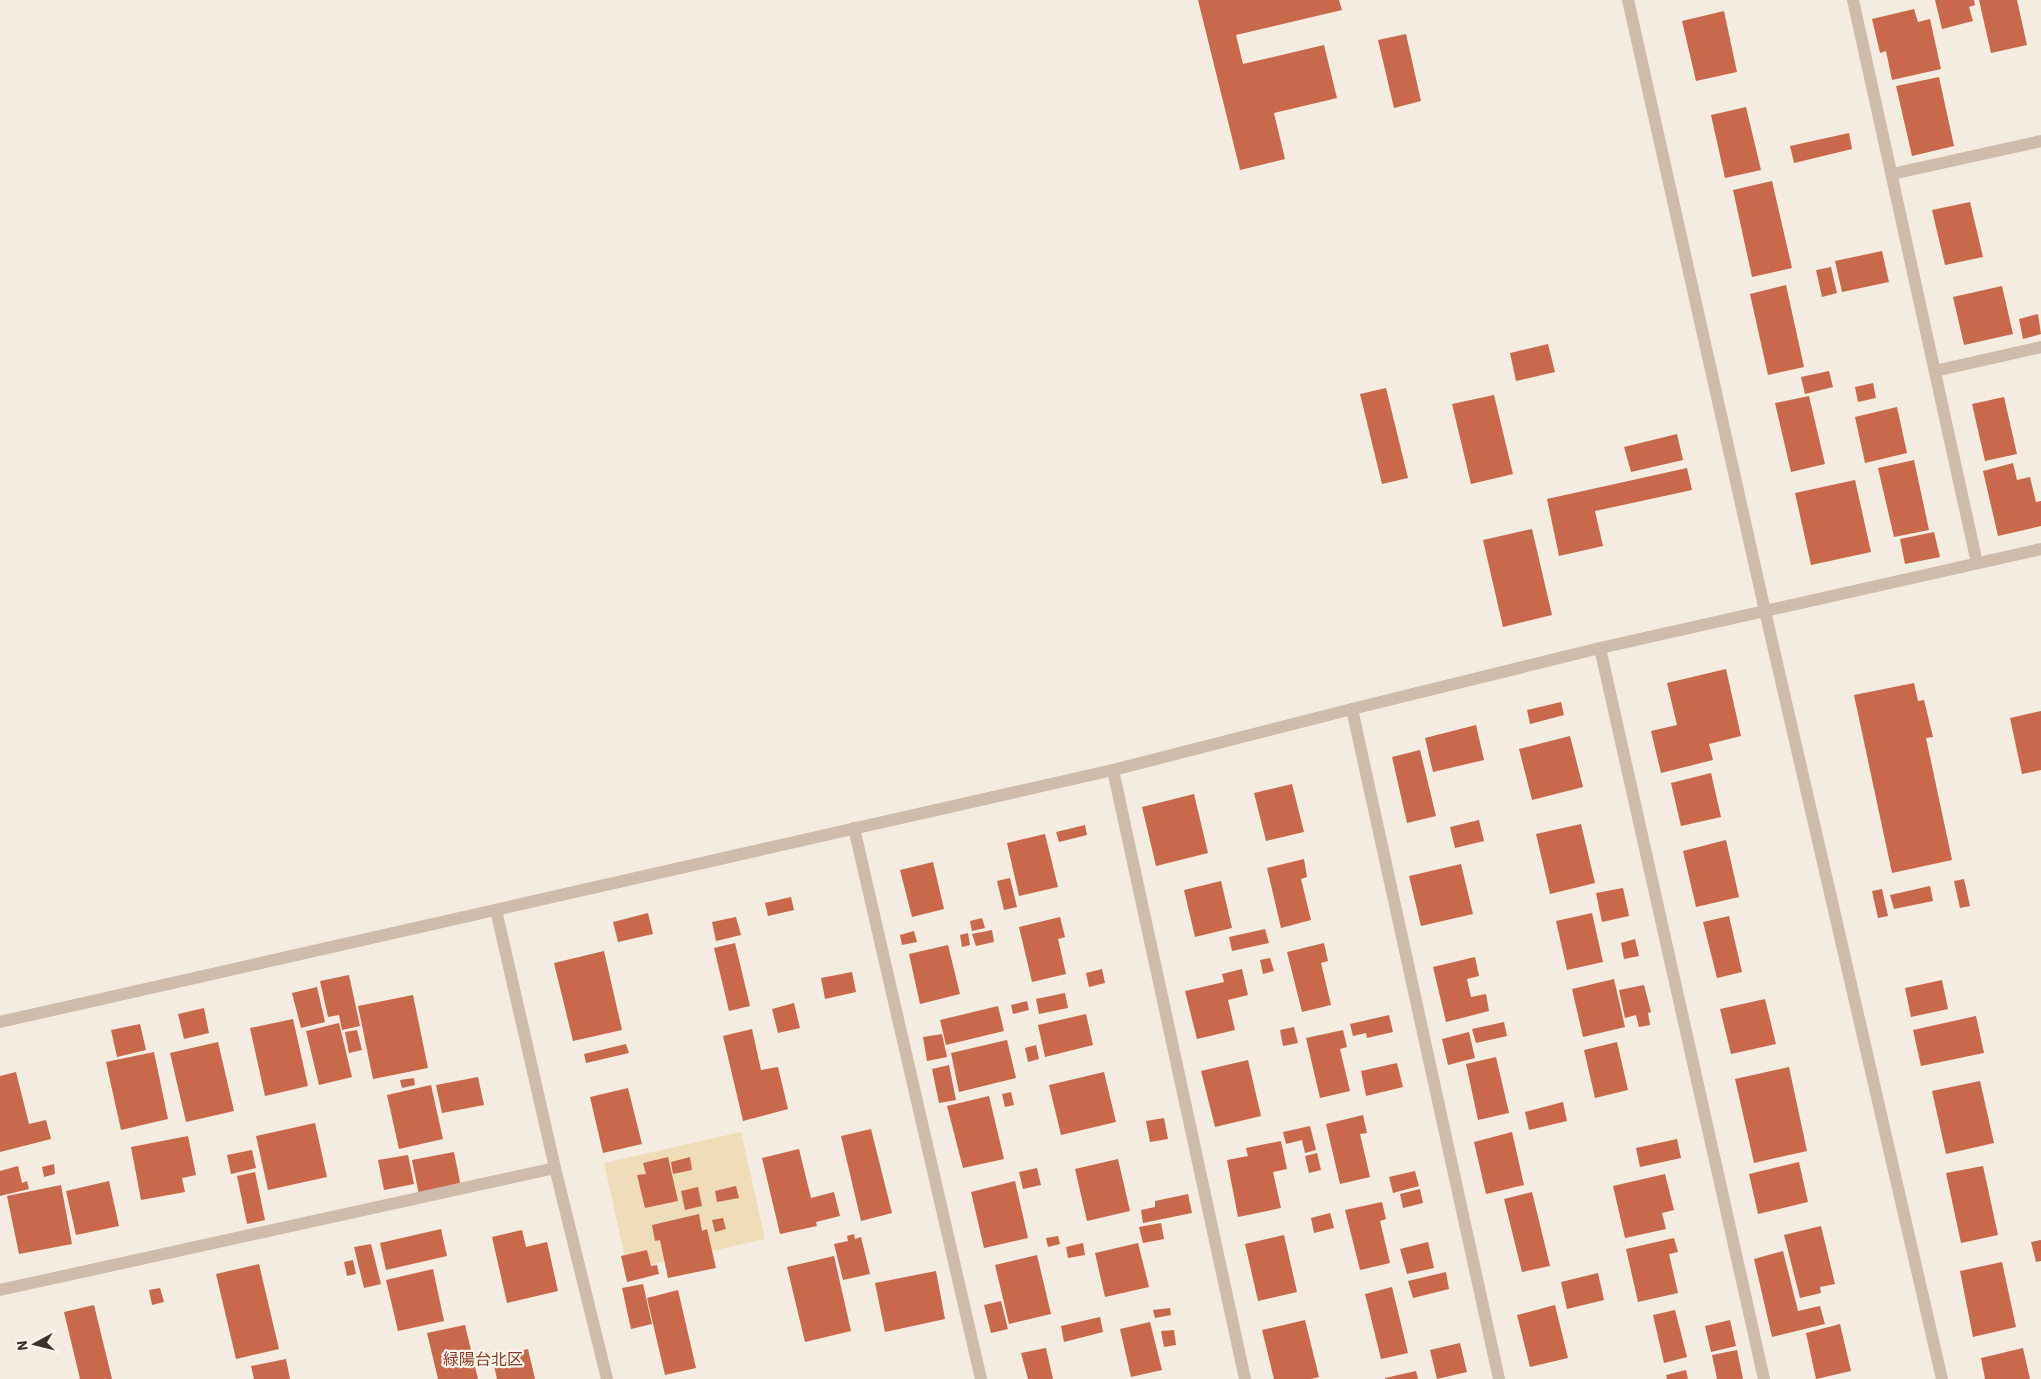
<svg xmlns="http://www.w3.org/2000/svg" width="2041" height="1379" viewBox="0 0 2041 1379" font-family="'IBM Plex Sans','Noto Sans JP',sans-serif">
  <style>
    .sand { fill: #efdcb8 }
    .building { fill: #c8694b }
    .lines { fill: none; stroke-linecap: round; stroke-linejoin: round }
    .minor { stroke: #cdbbac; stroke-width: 12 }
    .labels { text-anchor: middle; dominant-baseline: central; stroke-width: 4.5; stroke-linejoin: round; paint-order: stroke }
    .quarter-label { font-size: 16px; fill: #8c3b22; stroke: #fbf5ee }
  </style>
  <rect width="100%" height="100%" fill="#f4ebe1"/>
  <polygon class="sand" points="741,1132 765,1239 628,1270 604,1163"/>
  <g class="building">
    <polygon points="1198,0 1339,0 1342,10 1236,35 1243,64 1324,45 1337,98 1274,113 1285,159 1240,170"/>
    <polygon points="1935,0 1974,0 1975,5 1969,7 1973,21 1942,29"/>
    <polygon points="1979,0 2017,0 2027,45 1991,53"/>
    <polygon points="1914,9 1918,22 1930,19 1941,69 1892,80 1886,51 1880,53 1872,19"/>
    <polygon points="1724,11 1737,72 1696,81 1682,21"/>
    <polygon points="1406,34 1421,101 1394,108 1378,40"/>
    <polygon points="1939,77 1954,146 1912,156 1896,86"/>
    <polygon points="1746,107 1761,170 1725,178 1711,115"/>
    <polygon points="1849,133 1852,149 1794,163 1790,146"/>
    <polygon points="1772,181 1792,268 1752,277 1733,190"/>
    <polygon points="1970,202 1983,257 1945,265 1932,210"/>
    <polygon points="1882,251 1889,282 1842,292 1835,261"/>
    <polygon points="1831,267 1837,293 1822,297 1816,270"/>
    <polygon points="1786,285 1804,367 1768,375 1750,294"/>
    <polygon points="2002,286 2013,334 1964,345 1953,297"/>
    <polygon points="2038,314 2041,334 2023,339 2019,319"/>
    <polygon points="1548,344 1555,372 1516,381 1510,353"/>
    <polygon points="1829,371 1833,387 1805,394 1801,377"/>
    <polygon points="1873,383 1876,398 1858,402 1855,387"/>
    <polygon points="1386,388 1408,478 1382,484 1360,394"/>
    <polygon points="1494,395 1513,474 1471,484 1452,404"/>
    <polygon points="1809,396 1825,464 1791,472 1775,403"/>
    <polygon points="2004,397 2017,454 1985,461 1972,404"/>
    <polygon points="1897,407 1907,453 1865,463 1855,417"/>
    <polygon points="1677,434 1683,460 1631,472 1624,447"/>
    <polygon points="1914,460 1929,530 1894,537 1878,468"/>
    <polygon points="2013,463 2017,480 2030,477 2036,502 2041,501 2041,526 1998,536 1983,471"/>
    <polygon points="1687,468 1692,490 1595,511 1603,546 1559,556 1547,499"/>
    <polygon points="1855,480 1871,552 1811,565 1795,493"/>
    <polygon points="1532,529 1552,615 1503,627 1483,540"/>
    <polygon points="1934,532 1940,557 1905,564 1900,539"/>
    <polygon points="1726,669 1741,736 1709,744 1713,760 1661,773 1651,731 1677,725 1667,683"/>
    <polygon points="1914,683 1918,701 1924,700 1933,737 1926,738 1952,860 1892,873 1854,695"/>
    <polygon points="1561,702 1564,715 1530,724 1527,710"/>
    <polygon points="2041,711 2041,770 2022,774 2010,718"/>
    <polygon points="1476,725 1484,760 1433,772 1425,738"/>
    <polygon points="1570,736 1583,787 1532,800 1519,749"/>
    <polygon points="1420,750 1436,816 1407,823 1392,757"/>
    <polygon points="1711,773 1721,817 1681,826 1671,783"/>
    <polygon points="1292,784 1304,832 1266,841 1254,793"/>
    <polygon points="1194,794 1208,853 1156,866 1142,807"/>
    <polygon points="1479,820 1484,841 1455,848 1450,827"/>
    <polygon points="1581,824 1595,883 1550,894 1536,834"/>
    <polygon points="1085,825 1087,835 1059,842 1056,832"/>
    <polygon points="1045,834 1058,887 1019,896 1007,843"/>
    <polygon points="1726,840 1739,897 1696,907 1683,851"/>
    <polygon points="1304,859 1307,877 1301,879 1311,920 1281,928 1267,868"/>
    <polygon points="933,862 944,909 912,917 900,870"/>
    <polygon points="1461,864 1473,914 1421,926 1409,876"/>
    <polygon points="1010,878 1017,907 1004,910 997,881"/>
    <polygon points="1964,879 1970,906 1960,908 1954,881"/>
    <polygon points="1221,881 1232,928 1195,937 1184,890"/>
    <polygon points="1930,886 1933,901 1894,909 1890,895"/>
    <polygon points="1623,888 1629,916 1602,922 1596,893"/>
    <polygon points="1882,889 1888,916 1878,918 1872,891"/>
    <polygon points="791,897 794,910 768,916 765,903"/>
    <polygon points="648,913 653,934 618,942 613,922"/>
    <polygon points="1592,913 1603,962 1567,970 1556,921"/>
    <polygon points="1729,916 1742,972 1717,978 1703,922"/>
    <polygon points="736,917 741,935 716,941 712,922"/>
    <polygon points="1060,917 1065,937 1058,939 1066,974 1032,982 1019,927"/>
    <polygon points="982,918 985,928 972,931 970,921"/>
    <polygon points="1265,929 1269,943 1232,951 1229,937"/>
    <polygon points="992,930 994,942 976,946 972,934"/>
    <polygon points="914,931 917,942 902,945 900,935"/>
    <polygon points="968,933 970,945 962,947 960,935"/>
    <polygon points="1635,939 1639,956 1624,959 1621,943"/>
    <polygon points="735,943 750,1006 729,1011 714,948"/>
    <polygon points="1324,943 1328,961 1321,963 1331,1005 1302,1012 1287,952"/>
    <polygon points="948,945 960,994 920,1004 909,954"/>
    <polygon points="604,951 622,1030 573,1041 554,963"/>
    <polygon points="1475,957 1479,976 1467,979 1471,997 1486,994 1489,1011 1446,1022 1433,967"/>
    <polygon points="1270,958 1274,971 1263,974 1260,960"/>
    <polygon points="1102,969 1105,983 1089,987 1086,973"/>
    <polygon points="1242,969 1248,995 1228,1000 1235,1030 1197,1039 1185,991 1224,982 1222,974"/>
    <polygon points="852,972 856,992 825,999 821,978"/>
    <polygon points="349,975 360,1026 342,1030 339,1015 328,1017 320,981"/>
    <polygon points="1614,979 1625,1027 1583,1037 1572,989"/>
    <polygon points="1942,980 1948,1009 1911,1017 1905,988"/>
    <polygon points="1644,985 1651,1012 1648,1013 1650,1025 1639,1027 1636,1015 1625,1018 1619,990"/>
    <polygon points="317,987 325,1022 301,1028 292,993"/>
    <polygon points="1065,993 1068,1008 1039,1014 1036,999"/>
    <polygon points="413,995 428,1068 373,1079 358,1006"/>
    <polygon points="1765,999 1776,1044 1731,1054 1720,1009"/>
    <polygon points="1027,1001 1029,1010 1013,1014 1011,1005"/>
    <polygon points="794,1003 800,1028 778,1033 772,1009"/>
    <polygon points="998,1006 1004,1031 946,1045 940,1020"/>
    <polygon points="204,1008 209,1033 184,1039 178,1014"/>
    <polygon points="1086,1014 1093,1045 1045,1057 1038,1025"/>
    <polygon points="1389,1015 1393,1032 1367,1038 1366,1033 1353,1036 1350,1024"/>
    <polygon points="1976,1016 1984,1053 1921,1066 1913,1030"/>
    <polygon points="293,1019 308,1086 265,1096 250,1028"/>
    <polygon points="1504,1022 1507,1036 1476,1043 1472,1029"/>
    <polygon points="339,1023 352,1077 319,1085 306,1031"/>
    <polygon points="140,1024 146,1050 117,1057 111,1030"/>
    <polygon points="1294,1027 1298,1043 1283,1046 1280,1030"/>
    <polygon points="752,1029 761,1070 778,1067 788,1109 743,1121 723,1036"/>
    <polygon points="357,1030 362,1050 349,1053 345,1032"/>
    <polygon points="1343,1030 1347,1047 1340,1049 1350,1091 1320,1098 1306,1038"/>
    <polygon points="1469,1032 1475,1058 1448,1065 1442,1039"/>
    <polygon points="942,1034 947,1057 927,1061 923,1037"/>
    <polygon points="1007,1040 1016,1078 959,1092 951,1053"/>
    <polygon points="218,1042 234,1111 186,1122 170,1053"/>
    <polygon points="1617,1042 1628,1090 1595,1098 1584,1050"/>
    <polygon points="626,1044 629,1053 586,1063 584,1054"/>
    <polygon points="1036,1045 1039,1059 1028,1062 1025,1048"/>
    <polygon points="154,1052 168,1119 121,1130 106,1062"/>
    <polygon points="1496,1057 1509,1113 1478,1120 1466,1064"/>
    <polygon points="1248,1060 1261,1116 1215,1127 1201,1071"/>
    <polygon points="1397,1063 1403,1087 1366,1096 1361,1071"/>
    <polygon points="949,1065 956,1100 939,1103 932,1069"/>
    <polygon points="1789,1067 1807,1151 1754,1163 1735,1079"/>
    <polygon points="16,1072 29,1124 46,1120 51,1139 0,1152 0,1076"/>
    <polygon points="1104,1072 1116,1122 1061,1135 1049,1085"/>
    <polygon points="478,1077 484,1105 442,1113 436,1085"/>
    <polygon points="414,1078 415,1085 402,1088 400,1080"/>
    <polygon points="1980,1081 1994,1143 1946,1154 1932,1091"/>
    <polygon points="431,1085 443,1139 399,1149 387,1095"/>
    <polygon points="628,1088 642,1144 603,1153 590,1097"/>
    <polygon points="1011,1092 1014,1105 1005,1107 1002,1094"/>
    <polygon points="989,1096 1004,1159 963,1168 947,1106"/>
    <polygon points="1563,1102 1567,1121 1529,1130 1525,1112"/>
    <polygon points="1363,1115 1367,1133 1360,1134 1370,1177 1340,1184 1326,1124"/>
    <polygon points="1164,1118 1168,1139 1150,1142 1146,1121"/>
    <polygon points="315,1123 327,1177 268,1190 256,1136"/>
    <polygon points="1310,1126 1316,1150 1305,1153 1302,1140 1286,1144 1283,1132"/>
    <polygon points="871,1129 892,1213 861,1221 841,1136"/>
    <polygon points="1512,1132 1524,1185 1486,1194 1474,1142"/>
    <polygon points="188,1136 196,1175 182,1178 185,1192 141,1200 131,1147"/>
    <polygon points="1677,1139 1681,1158 1640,1167 1636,1148"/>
    <polygon points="1281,1141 1287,1169 1273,1172 1281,1208 1238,1217 1227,1160 1248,1156 1246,1148"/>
    <polygon points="799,1149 811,1198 834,1192 840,1216 816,1222 817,1226 780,1234 762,1158"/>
    <polygon points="252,1150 256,1168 231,1174 227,1155"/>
    <polygon points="454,1152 461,1187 419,1195 412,1160"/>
    <polygon points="1317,1153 1321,1170 1309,1173 1305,1156"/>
    <polygon points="408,1155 414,1184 384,1190 378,1160"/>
    <polygon points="668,1157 678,1201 645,1208 637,1175 646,1174 643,1163"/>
    <polygon points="690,1157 692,1170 673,1174 671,1162"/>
    <polygon points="1118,1159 1130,1211 1087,1221 1075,1169"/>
    <polygon points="1799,1162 1808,1202 1758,1214 1749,1174"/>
    <polygon points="54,1164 55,1174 44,1177 42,1167"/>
    <polygon points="18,1166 22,1183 27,1181 29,1189 0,1196 0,1171"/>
    <polygon points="1983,1166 1998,1235 1961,1243 1946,1173"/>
    <polygon points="1037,1168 1041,1185 1023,1189 1019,1172"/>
    <polygon points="1415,1171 1419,1186 1393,1193 1389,1177"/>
    <polygon points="255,1172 265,1220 247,1224 237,1176"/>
    <polygon points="1665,1174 1674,1210 1662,1213 1666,1229 1625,1238 1613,1186"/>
    <polygon points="109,1181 119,1226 76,1235 66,1191"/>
    <polygon points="1015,1181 1028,1238 984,1248 971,1192"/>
    <polygon points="61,1185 72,1244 19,1254 7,1196"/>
    <polygon points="736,1186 739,1198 717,1202 715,1191"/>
    <polygon points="698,1187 702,1206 685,1210 681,1191"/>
    <polygon points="1420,1189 1423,1203 1403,1208 1400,1194"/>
    <polygon points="1532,1192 1550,1266 1522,1272 1504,1199"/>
    <polygon points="1188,1194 1192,1213 1143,1223 1141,1210 1155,1207 1155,1201"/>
    <polygon points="1382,1202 1386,1219 1380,1221 1390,1263 1360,1270 1345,1210"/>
    <polygon points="1330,1213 1334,1228 1314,1233 1311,1218"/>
    <polygon points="699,1214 702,1231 707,1229 716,1268 668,1278 660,1240 655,1241 652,1225"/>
    <polygon points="723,1218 726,1229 715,1232 712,1220"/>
    <polygon points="1161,1223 1164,1239 1143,1243 1139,1227"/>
    <polygon points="1821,1226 1835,1284 1820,1287 1821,1293 1800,1298 1784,1235"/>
    <polygon points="441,1229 447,1256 386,1270 380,1243"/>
    <polygon points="522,1230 526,1247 547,1242 558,1291 507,1303 492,1237"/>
    <polygon points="854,1234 855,1239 861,1237 870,1274 843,1280 834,1244 848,1241 847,1236"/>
    <polygon points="1284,1235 1297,1292 1258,1301 1245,1244"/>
    <polygon points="1058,1236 1060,1244 1048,1247 1046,1238"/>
    <polygon points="1674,1238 1678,1252 1669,1254 1678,1293 1638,1302 1626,1249"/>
    <polygon points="2041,1240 2041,1261 2036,1262 2031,1242"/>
    <polygon points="1428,1242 1434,1268 1407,1274 1400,1249"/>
    <polygon points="1083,1243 1085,1255 1068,1258 1066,1247"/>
    <polygon points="1138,1243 1149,1287 1105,1297 1095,1253"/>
    <polygon points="371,1244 381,1284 364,1288 354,1247"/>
    <polygon points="647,1250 651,1266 657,1265 659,1274 627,1282 621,1256"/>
    <polygon points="1783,1251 1798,1311 1820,1306 1825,1324 1772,1337 1754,1259"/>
    <polygon points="1037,1255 1051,1314 1009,1324 995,1265"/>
    <polygon points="834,1256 851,1331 805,1342 787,1267"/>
    <polygon points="353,1260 356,1274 347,1276 344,1262"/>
    <polygon points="2002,1262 2016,1327 1973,1337 1960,1271"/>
    <polygon points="259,1264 279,1349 236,1359 216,1274"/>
    <polygon points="433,1269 444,1321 398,1331 386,1280"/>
    <polygon points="936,1271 945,1319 885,1332 875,1283"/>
    <polygon points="1446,1272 1449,1289 1413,1298 1408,1281"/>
    <polygon points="1598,1273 1604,1300 1567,1309 1561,1282"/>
    <polygon points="643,1284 652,1324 631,1329 622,1288"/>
    <polygon points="1392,1287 1408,1353 1381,1359 1365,1294"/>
    <polygon points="160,1288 164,1302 152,1305 149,1290"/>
    <polygon points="678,1290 696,1368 665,1375 647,1298"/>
    <polygon points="1001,1301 1008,1329 991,1333 984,1305"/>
    <polygon points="94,1305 112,1379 80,1379 64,1312"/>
    <polygon points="1555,1305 1568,1358 1530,1367 1517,1315"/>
    <polygon points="1170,1308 1171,1315 1155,1318 1153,1310"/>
    <polygon points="1675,1310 1687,1357 1664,1363 1653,1315"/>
    <polygon points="1100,1317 1103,1332 1064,1342 1061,1326"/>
    <polygon points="1305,1320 1319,1377 1311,1379 1274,1379 1262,1330"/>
    <polygon points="1730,1320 1736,1346 1711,1352 1705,1326"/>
    <polygon points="1150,1322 1162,1370 1131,1377 1120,1329"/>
    <polygon points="1840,1324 1851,1371 1816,1379 1806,1333"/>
    <polygon points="465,1325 478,1379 438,1379 427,1333"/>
    <polygon points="1174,1330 1176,1345 1164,1347 1161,1331"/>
    <polygon points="1460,1343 1467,1372 1437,1379 1430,1350"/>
    <polygon points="1046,1348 1053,1379 1028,1379 1021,1353"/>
    <polygon points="2023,1348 2030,1379 1985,1379 1981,1358"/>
    <polygon points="528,1349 535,1379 497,1379 492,1357"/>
    <polygon points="1737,1350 1743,1379 1717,1379 1712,1355"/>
    <polygon points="286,1359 290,1379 254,1379 251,1366"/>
    <polygon points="1686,1370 1688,1379 1667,1379 1666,1375"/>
    <polygon points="1416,1371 1418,1379 1385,1379 1385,1378"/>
  </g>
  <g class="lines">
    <g class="minor">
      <polyline points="1628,0 1765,611 1942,1379"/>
      <polyline points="1853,0 1977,563"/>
      <polyline points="1892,174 2041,141"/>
      <polyline points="1935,371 2041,347"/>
      <polyline points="1600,648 1764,1379"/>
      <polyline points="1352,709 1499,1379"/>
      <polyline points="1113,770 1245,1379"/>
      <polyline points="854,828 981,1379"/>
      <polyline points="496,910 555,1168 607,1379"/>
      <polyline points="0,1022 1113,770 1352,709 1600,648 2041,549"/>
      <polyline points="0,1290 555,1168"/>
    </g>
  </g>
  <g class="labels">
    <g class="quarter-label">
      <text x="483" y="1359">緑陽台北区</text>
    </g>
  </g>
  <g transform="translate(35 1344) rotate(263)" stroke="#fbf5ee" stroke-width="4" paint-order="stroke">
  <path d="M0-4L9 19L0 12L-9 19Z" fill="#3b302b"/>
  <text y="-8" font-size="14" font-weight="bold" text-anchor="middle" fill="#3b302b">N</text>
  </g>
</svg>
